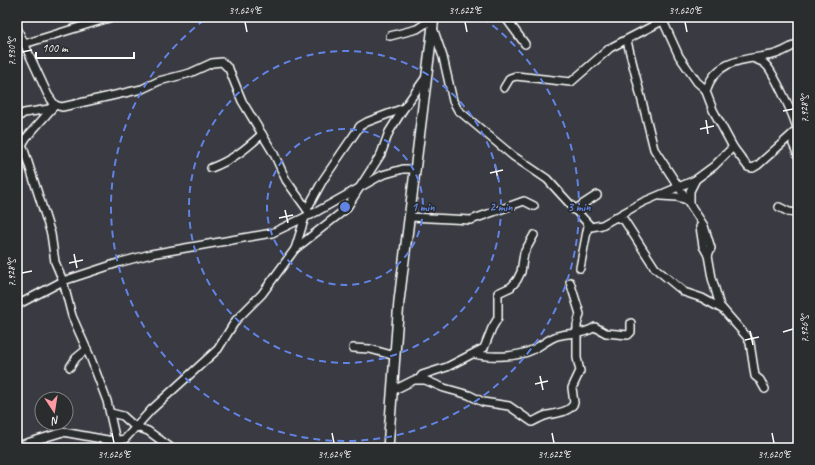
<svg xmlns="http://www.w3.org/2000/svg" width="815" height="465" viewBox="0 0 815 465" font-family="Caveat,sans-serif">
  <style>
    .lines { fill: none; stroke-linecap: round; stroke-linejoin: round }
    .street-casing { stroke: #fff; stroke-width: 10 }
    .secondary-casing { stroke: #fff; stroke-width: 12 }
    .street { stroke: #2a2d2e; stroke-width: 7 }
    .secondary { stroke: #2a2d2e; stroke-width: 9 }
    .ticks { fill: none; stroke: #fff; stroke-width: 1.5 }
    .ring { fill: none; stroke: #6183e4; stroke-width: 2; stroke-dasharray: 7 5 }
    .centre { fill: #6183e4; stroke: #2a2d2e; stroke-width: 2 }
    .ring-label { font-size: 12px; text-anchor: middle; font-weight: bold; fill: #6183e4; stroke: #2a2d2e; stroke-width: 3.5; stroke-linejoin: round; paint-order: stroke }
    .neatline { fill: none; stroke: #fff; stroke-width: 1.5 }
    .ticks-label { font-size: 10px; text-anchor: middle; fill: #fff }
  </style>
  <rect width="100%" height="100%" fill="#3a3b42"/>
  <filter id="ink" filterUnits="userSpaceOnUse"><feTurbulence type="fractalNoise" baseFrequency=".025" numOctaves="2"/><feDisplacementMap in="SourceGraphic" scale="8" xChannelSelector="R" yChannelSelector="G"/><feConvolveMatrix kernelMatrix="1 2 1 2 8 2 1 2 1" color-interpolation-filters="sRGB"/></filter>
  <g filter="url(#ink)">
    <g class="lines">
      <defs>
        <g id="street">
          <polyline points="505,17 525,44"/>
          <polyline points="663,21 679,56 697,82 705,89 713,110 733,147 748,167 753,168 758,165 798,129"/>
          <polyline points="17,28 48,95 55,105 62,107 142,89 159,81 190,73 212,63 222,62 229,69 242,101 274,154 286,180 311,215"/>
          <polyline points="433,28 443,57 453,101 458,110 513,156 547,179 591,227 602,225 643,202 695,180 714,166 733,147"/>
          <polyline points="390,36 417,29 434,18"/>
          <polyline points="627,41 654,149 704,226 711,248 708,255"/>
          <polyline points="24,44 112,17"/>
          <path d="M753 58C757 60 762 61 765 64 772 69 797 121 797 131"/>
          <polyline points="504,88 510,78 516,76 571,82 610,48 670,17"/>
          <path d="M706 91C716 59 743 60 772 55 781 53 790 48 798 43"/>
          <polyline points="17,118 24,113 49,109 54,105"/>
          <polyline points="17,128 51,234 55,262 63,281 72,316 91,359 107,401 116,441"/>
          <polyline points="793,134 793,144 798,155"/>
          <polyline points="22,145 26,138 55,105"/>
          <path d="M211 168C232 160 246 149 262 134"/>
          <polyline points="661,196 677,197 687,200"/>
          <polyline points="690,203 690,191 695,181"/>
          <polyline points="779,207 789,212 798,213"/>
          <polyline points="307,209 323,180 360,126 367,122 404,108 426,77"/>
          <polyline points="574,210 597,195"/>
          <polyline points="410,217 471,220 524,201 534,206"/>
          <polyline points="615,217 624,220 655,268 684,292 702,298 722,309"/>
          <polyline points="700,227 703,246 708,255 712,278 720,306 747,337 750,343 755,376 760,380 765,389"/>
          <polyline points="295,249 346,209 381,154 389,132 404,108"/>
          <polyline points="580,268 588,226"/>
          <polyline points="17,305 63,281 121,262 151,254 272,233 318,211 382,175 403,169 416,169"/>
          <polyline points="353,348 370,349 395,356"/>
          <path d="M474 354C490 358 518 357 532 350 541 346 548 339 557 336 570 332 584 335 595 327L606 333 628 335 631 332V323"/>
          <polyline points="70,367 76,358 87,349"/>
          <polyline points="419,379 422,375 447,367 484,348 492,328 498,318 498,293 511,287 517,280 521,272 524,253 534,235"/>
          <path d="M392 391 414 380H425L444 388 469 395 483 402 509 406 532 422C537 420 542 416 548 415 557 413 570 412 574 403L572 388 580 371 577 358V325L580 314 570 282"/>
          <polyline points="111,413 123,416 134,426 148,431 170,447"/>
          <polyline points="17,446 63,432 113,441 125,439 151,410 218,349 236,320 262,294 295,249 305,217"/>
        </g>
        <polyline id="secondary" points="388,448 399,301 434,17"/>
      </defs>
      <use href="#street" class="street-casing"/>
      <use href="#secondary" class="secondary-casing"/>
      <use href="#street" class="street"/>
      <use href="#secondary" class="secondary"/>
    </g>
  </g>
  <path class="ticks" d="M245 22 247 32M465 22 467 32M685 22 687 32M22 52 32 50M783 111 793 109M706 120 708 134M700 129 714 126M495 165 498 179M490 173 503 170M285 210 288 223M279 218 293 215M74 254 77 268M69 263 83 260M22 273 32 271M750 331 753 345M783 332 793 329M745 340 759 337M540 376 543 390M535 384 548 381M112 433 114 443M332 433 334 443M552 433 554 443M772 433 774 443"/>
  <g class="ring">
    <circle cx="345" cy="207" r="78"/>
    <circle cx="345" cy="207" r="156"/>
    <path d="M483 18A234 234 0 1 1 207 18"/>
  </g>
  <circle cx="345" cy="207" r="6" class="centre"/>
  <g class="ring-label">
    <text x="423" y="211">1 min</text>
    <text x="501" y="211">2 min</text>
    <text x="579" y="211">3 min</text>
  </g>
  <rect width="815" height="465" fill="none" stroke="#2a2d2e" stroke-width="44"/>
  <g transform="translate(54 411) rotate(168)"><circle r="19" fill="#2a2d2e" stroke="#7f8182"/>
  <path d="M0-3L7 15L0 10L-7 15Z" fill="#ff9aa2"/>
  <text y="-6" font-size="11" font-weight="bold" text-anchor="middle" fill="#ffffff">N</text>
  </g>
  <path d="M36 52v6h98v-6" fill="none" stroke="#ffffff" stroke-width="2"/>
  <text x="42" y="52" font-size="12" fill="#ffffff" stroke="#2a2d2e" stroke-width="3" paint-order="stroke">100 m</text>
  <rect x="22" y="22" width="771" height="421" class="neatline"/>
  <g class="ticks-label">
    <text x="245" y="14">31.624°E</text>
    <text x="465" y="14">31.622°E</text>
    <text x="685" y="14">31.620°E</text>
    <text transform="translate(11 52) rotate(-90)" y="4">7.930°S</text>
    <text transform="translate(804 109) rotate(-90)" y="4">7.928°S</text>
    <text transform="translate(11 273) rotate(-90)" y="4">7.928°S</text>
    <text transform="translate(804 329) rotate(-90)" y="4">7.926°S</text>
    <text x="114" y="458">31.626°E</text>
    <text x="334" y="458">31.624°E</text>
    <text x="554" y="458">31.622°E</text>
    <text x="774" y="458">31.620°E</text>
  </g>
</svg>
